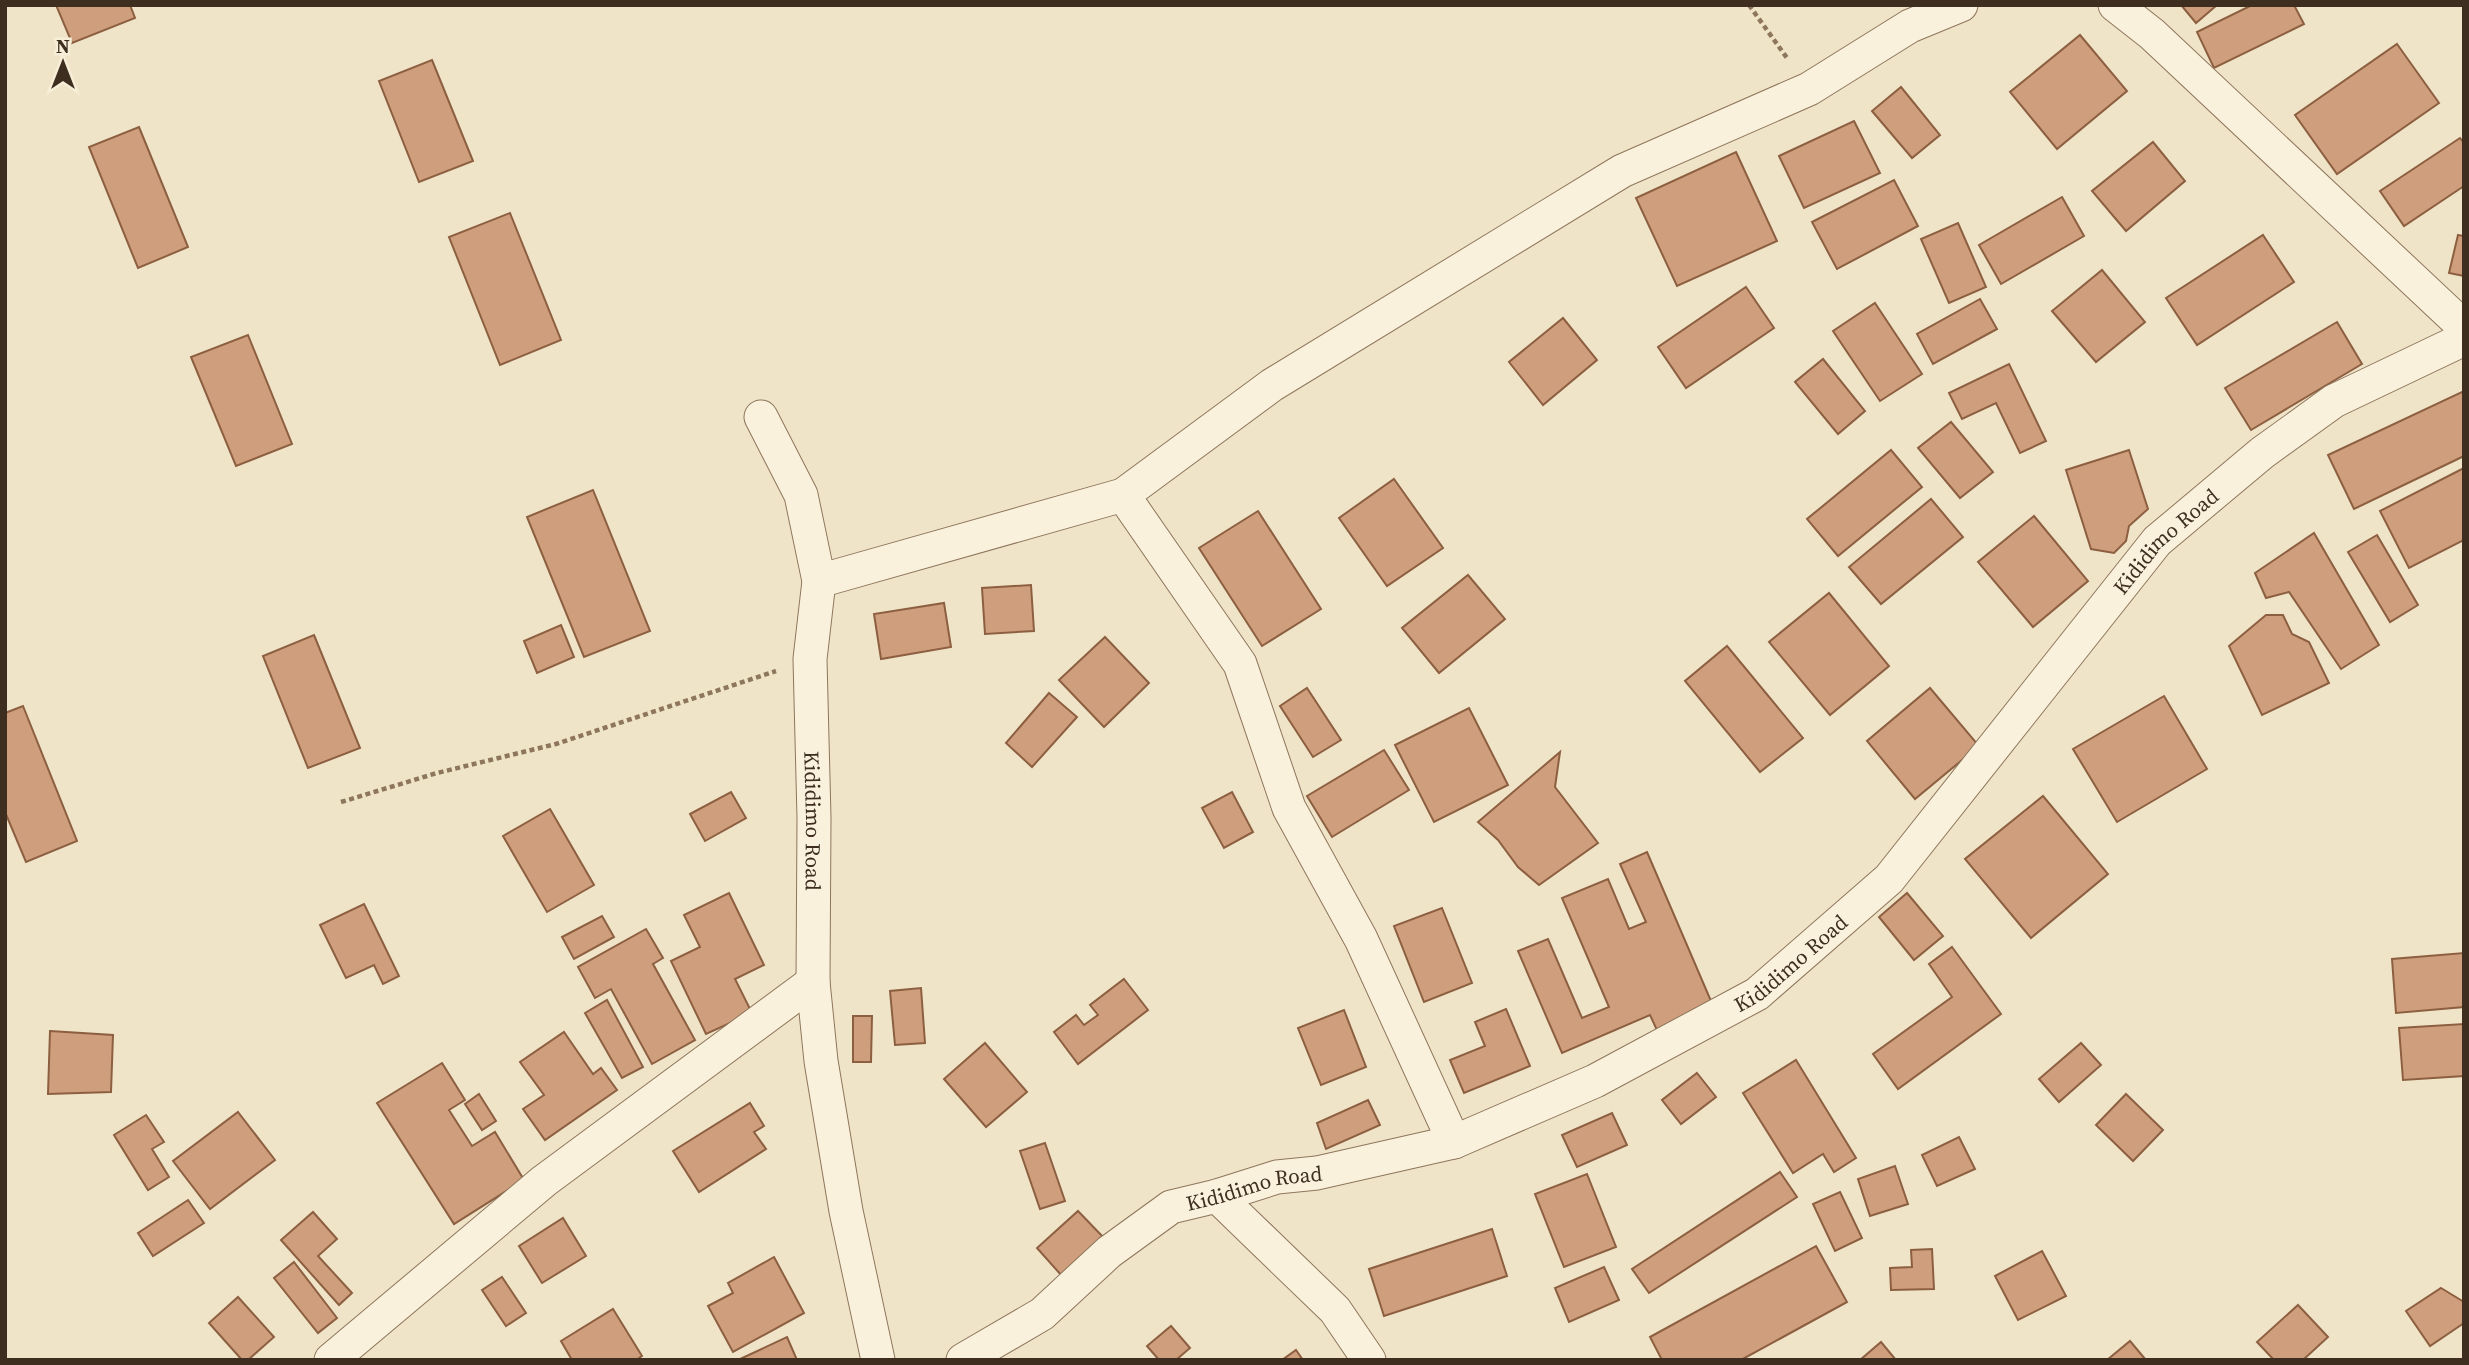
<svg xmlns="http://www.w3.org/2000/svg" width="2469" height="1365" viewBox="0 0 2469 1365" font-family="'Source Serif 4',serif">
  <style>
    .building { fill: #cf9f7d; stroke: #8d5f41; stroke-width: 2 }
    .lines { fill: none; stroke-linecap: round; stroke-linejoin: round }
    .street-casing { stroke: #8d765c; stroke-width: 35 }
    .path { stroke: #8d765c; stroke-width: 4.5; stroke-dasharray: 5 3.5; stroke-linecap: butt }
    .street { stroke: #faf1dc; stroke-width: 33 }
    .labels { text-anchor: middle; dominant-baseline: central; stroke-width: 7; stroke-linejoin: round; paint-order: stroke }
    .street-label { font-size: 21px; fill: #3d2e20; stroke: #f7eed8 }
  </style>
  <rect width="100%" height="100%" fill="#f0e4c8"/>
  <g class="building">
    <polygon points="56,5 130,5 135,18 72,43"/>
    <polygon points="2181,5 2217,5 2196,23"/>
    <polygon points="2252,5 2294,5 2304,24 2214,68 2197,32"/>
    <polygon points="2080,35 2127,91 2057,149 2010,92"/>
    <polygon points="2397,44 2439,103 2337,174 2295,115"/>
    <polygon points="432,60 473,161 419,182 379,81"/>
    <polygon points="1901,87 1940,135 1912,158 1872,111"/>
    <polygon points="1854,121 1880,173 1804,208 1779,156"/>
    <polygon points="139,127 188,247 138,268 89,147"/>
    <polygon points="2460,138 2464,143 2464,186 2404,226 2380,191"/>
    <polygon points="2153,142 2185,181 2126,231 2092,191"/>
    <polygon points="1736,152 1777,241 1677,286 1636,198"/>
    <polygon points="1894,180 1918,226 1837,269 1812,222"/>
    <polygon points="2062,197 2084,236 2001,284 1979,245"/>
    <polygon points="510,213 561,340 500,365 449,237"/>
    <polygon points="1958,223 1986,287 1949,303 1921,239"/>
    <polygon points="2263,235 2294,282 2197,345 2166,298"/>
    <polygon points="2458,235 2464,236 2464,276 2449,273"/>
    <polygon points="2102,270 2145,322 2096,362 2052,311"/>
    <polygon points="1746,287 1774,328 1686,388 1658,347"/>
    <polygon points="1980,299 1997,329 1933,364 1917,334"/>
    <polygon points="1875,303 1922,374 1880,401 1833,331"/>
    <polygon points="1563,318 1597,360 1543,405 1509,362"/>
    <polygon points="2337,322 2362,364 2251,430 2225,388"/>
    <polygon points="248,335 292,444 236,466 191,357"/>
    <polygon points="1823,359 1865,411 1838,434 1795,382"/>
    <polygon points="2009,364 2046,441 2020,453 1996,403 1962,419 1949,393"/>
    <polygon points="2464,391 2464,456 2354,509 2328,455"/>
    <polygon points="1951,422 1993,472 1960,498 1918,448"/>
    <polygon points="1891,450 1922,487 1838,556 1807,519"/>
    <polygon points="2129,450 2148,509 2129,526 2126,541 2114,553 2091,549 2066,470"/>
    <polygon points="2464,468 2464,540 2409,568 2380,511"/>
    <polygon points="1394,479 1443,548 1387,586 1339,518"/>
    <polygon points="593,490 650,631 584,657 527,517"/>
    <polygon points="1931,499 1963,537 1881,604 1849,567"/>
    <polygon points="1258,511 1321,609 1262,646 1199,548"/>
    <polygon points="2034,516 2088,581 2033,627 1978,562"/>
    <polygon points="2314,533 2379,645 2341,669 2289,592 2266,598 2255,573"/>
    <polygon points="2377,535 2418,605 2390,622 2348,552"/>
    <polygon points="1468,575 1505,619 1439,673 1402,628"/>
    <polygon points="1031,585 1034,631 985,634 982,588"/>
    <polygon points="1829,593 1889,666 1830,715 1769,642"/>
    <polygon points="944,603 951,647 881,659 874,614"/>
    <polygon points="2266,615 2283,615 2292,634 2309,642 2329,683 2262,715 2229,646"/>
    <polygon points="561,625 574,657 537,673 524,641"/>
    <polygon points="314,635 360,748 308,768 263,656"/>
    <polygon points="1105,637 1149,683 1104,727 1059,680"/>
    <polygon points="1727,646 1803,738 1760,772 1685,681"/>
    <polygon points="1307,688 1341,740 1313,757 1280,706"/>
    <polygon points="1930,688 1979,746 1915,799 1867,741"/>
    <polygon points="1049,693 1077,717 1032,767 1006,743"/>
    <polygon points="2164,696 2207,769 2117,822 2073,749"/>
    <polygon points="23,706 77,841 26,862 5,812 5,713"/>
    <polygon points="1469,708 1508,785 1434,822 1395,745"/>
    <polygon points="1384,750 1409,790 1332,837 1307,796"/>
    <polygon points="1560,752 1555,787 1598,843 1539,885 1518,867 1498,840 1478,822"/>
    <polygon points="731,792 746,818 705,841 690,814"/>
    <polygon points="1232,792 1253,832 1224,848 1202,808"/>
    <polygon points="2043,796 2108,874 2031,938 1965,859"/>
    <polygon points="550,809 594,885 547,912 503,836"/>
    <polygon points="1647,852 1717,1015 1661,1039 1650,1015 1562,1053 1518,951 1548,939 1582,1018 1609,1007 1562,898 1608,879 1629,929 1646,922 1620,864"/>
    <polygon points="729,893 764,965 735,979 752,1013 706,1034 671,961 700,947 684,915"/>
    <polygon points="1907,893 1943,936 1914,960 1879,917"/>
    <polygon points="364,904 399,976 383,984 374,965 346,978 320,925"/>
    <polygon points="1442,908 1472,983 1424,1002 1394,926"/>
    <polygon points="602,916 614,937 574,959 562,937"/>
    <polygon points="646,929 663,958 653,964 695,1040 652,1064 611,989 595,998 578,967"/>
    <polygon points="1952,947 2001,1014 1898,1089 1873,1054 1952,997 1929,964"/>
    <polygon points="2464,953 2464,1007 2396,1013 2392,959"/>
    <polygon points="1124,979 1148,1010 1078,1064 1054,1032 1076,1015 1084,1025 1098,1015 1090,1005"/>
    <polygon points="921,988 925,1043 895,1045 890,991"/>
    <polygon points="607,1000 643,1067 622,1078 585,1013"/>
    <polygon points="1506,1009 1530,1066 1464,1093 1450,1060 1485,1046 1475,1022"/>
    <polygon points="1344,1010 1366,1067 1321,1085 1298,1028"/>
    <polygon points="853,1016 872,1016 871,1062 853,1062"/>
    <polygon points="2464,1024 2464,1076 2403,1080 2399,1028"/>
    <polygon points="50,1031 113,1035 111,1092 48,1094"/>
    <polygon points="564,1032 593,1074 601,1068 617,1090 545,1140 523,1109 544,1095 520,1062"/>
    <polygon points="985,1043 1027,1092 986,1127 944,1079"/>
    <polygon points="2081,1043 2101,1065 2059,1102 2039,1079"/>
    <polygon points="1796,1060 1856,1158 1834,1172 1823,1154 1793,1173 1743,1093"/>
    <polygon points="442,1063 465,1100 449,1110 472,1146 495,1132 524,1180 454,1224 377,1103"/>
    <polygon points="1697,1073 1716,1097 1681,1124 1662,1100"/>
    <polygon points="479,1094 496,1121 482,1130 465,1104"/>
    <polygon points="2126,1094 2163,1130 2133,1161 2096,1125"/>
    <polygon points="1368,1100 1380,1125 1326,1149 1317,1123"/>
    <polygon points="750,1103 764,1126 754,1132 766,1149 699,1192 673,1151"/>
    <polygon points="238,1112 275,1160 210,1209 173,1161"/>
    <polygon points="1612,1113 1627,1145 1577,1167 1562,1135"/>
    <polygon points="146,1115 164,1142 152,1149 169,1177 148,1190 114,1135"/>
    <polygon points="1959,1137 1975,1169 1937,1186 1922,1155"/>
    <polygon points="1045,1143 1065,1201 1040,1209 1020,1151"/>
    <polygon points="1895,1166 1908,1204 1870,1216 1858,1179"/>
    <polygon points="1780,1172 1797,1197 1649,1293 1632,1269"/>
    <polygon points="1587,1174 1616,1247 1564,1267 1535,1194"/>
    <polygon points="1840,1192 1862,1238 1835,1251 1813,1204"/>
    <polygon points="188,1200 204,1223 153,1256 138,1233"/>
    <polygon points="1078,1211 1104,1238 1062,1276 1037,1248"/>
    <polygon points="313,1212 337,1239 318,1256 352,1293 339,1305 281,1240"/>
    <polygon points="563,1218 586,1256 542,1283 519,1246"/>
    <polygon points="1492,1229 1507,1276 1384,1316 1369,1269"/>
    <polygon points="1816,1246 1847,1302 1741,1360 1662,1360 1650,1337"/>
    <polygon points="1932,1249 1934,1289 1891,1290 1890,1268 1912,1267 1911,1250"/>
    <polygon points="2042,1251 2066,1296 2018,1320 1995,1276"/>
    <polygon points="774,1257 804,1313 733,1352 708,1306 733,1293 728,1283"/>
    <polygon points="294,1262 337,1318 318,1333 274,1278"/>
    <polygon points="1604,1267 1619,1300 1569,1322 1555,1288"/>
    <polygon points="502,1277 526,1313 506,1326 482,1290"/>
    <polygon points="2441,1288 2464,1302 2464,1323 2430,1346 2406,1311"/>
    <polygon points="238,1297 274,1337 248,1360 242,1360 209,1323"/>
    <polygon points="2298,1305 2328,1337 2303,1360 2274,1360 2257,1342"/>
    <polygon points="613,1309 642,1356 636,1360 572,1360 561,1341"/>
    <polygon points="1171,1326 1190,1348 1176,1360 1159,1360 1147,1346"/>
    <polygon points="787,1337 797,1360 738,1360"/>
    <polygon points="2130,1341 2146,1360 2107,1360"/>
    <polygon points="1881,1342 1896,1360 1860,1360"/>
    <polygon points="1296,1350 1303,1360 1282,1360"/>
  </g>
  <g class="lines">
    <defs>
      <g id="street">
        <polyline points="2115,5 2152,34 2464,327"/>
        <path id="s1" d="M761 417 801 495 819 581 810 659 814 818 813 982 821 1061 846 1211 878 1360"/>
        <polyline points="1123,495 1240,664 1289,808 1361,939 1454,1142"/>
        <polyline points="819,581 1123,495 1272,385 1622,171 1809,89 1910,26 1961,5"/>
        <polyline points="1217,1196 1335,1310 1369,1360"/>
        <polyline points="331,1360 544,1181 813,982"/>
        <path id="s2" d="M963 1360 1042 1314 1109 1252 1171 1207 1217 1196 1277 1177 1317 1173 1454 1142 1595 1081 1757 994 1889 879 2157 541 2262 453 2334 401 2464 339"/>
      </g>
    </defs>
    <use href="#street" class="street-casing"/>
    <g class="path">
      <polyline points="1749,5 1787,58"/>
      <polyline points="341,802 437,773 556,744 776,671"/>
    </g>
    <use href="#street" class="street"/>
  </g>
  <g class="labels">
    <g class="street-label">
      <text stroke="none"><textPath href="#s2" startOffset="1500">Kididimo Road</textPath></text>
      <text stroke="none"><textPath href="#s1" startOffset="416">Kididimo Road</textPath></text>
      <text stroke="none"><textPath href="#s2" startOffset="933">Kididimo Road</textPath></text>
      <text stroke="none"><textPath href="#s2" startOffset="345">Kididimo Road</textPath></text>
    </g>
  </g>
  <rect width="2469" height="1365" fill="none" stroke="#3d2e20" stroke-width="14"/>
  <g transform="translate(63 63)" stroke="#f7eed8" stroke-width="5" paint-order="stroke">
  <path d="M0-5L12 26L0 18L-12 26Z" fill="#3d2e20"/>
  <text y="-10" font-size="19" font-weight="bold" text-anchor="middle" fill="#3d2e20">N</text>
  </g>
</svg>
